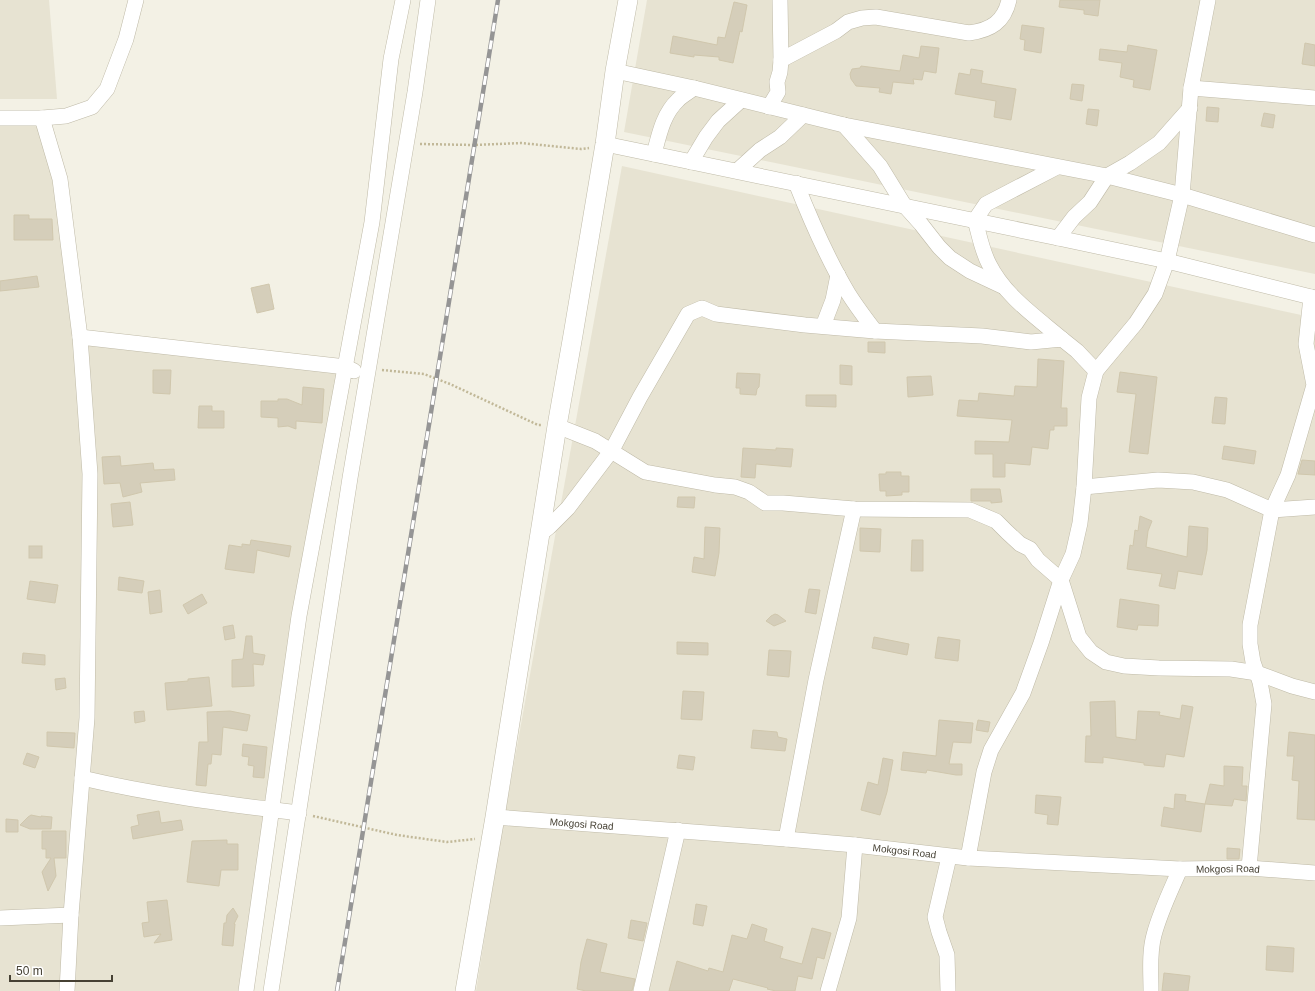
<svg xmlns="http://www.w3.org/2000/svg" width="1315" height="991" viewBox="0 0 1315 991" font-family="Arial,sans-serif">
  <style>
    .residential { fill: #e7e3d2 }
    .building { fill: #d5ceba; stroke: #d0c7ad }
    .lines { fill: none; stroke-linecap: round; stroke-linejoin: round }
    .minor-casing { stroke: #bfbaa7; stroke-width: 16 }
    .tertiary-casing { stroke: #bfbaa7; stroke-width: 20 }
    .path { stroke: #c1b898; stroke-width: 2.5; stroke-dasharray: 2 2; stroke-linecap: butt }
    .minor { stroke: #fff; stroke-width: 15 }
    .tertiary { stroke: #fff; stroke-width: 19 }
    .rail-casing { stroke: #959595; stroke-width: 4.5 }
    .rail { stroke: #fff; stroke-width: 3; stroke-dasharray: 9; stroke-linecap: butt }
    .labels { text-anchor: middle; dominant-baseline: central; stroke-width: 3; stroke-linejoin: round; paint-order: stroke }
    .street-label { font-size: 10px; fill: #464134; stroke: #fff }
  </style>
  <rect width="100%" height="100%" fill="#f3f1e5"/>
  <g class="residential">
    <polygon points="0,0 49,0 57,99 0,99"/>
    <polygon points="647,0 1315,0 1315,274 624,132"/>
    <polygon points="0,118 42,118 53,152 80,337 346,367 246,991 0,991"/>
    <polygon points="622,166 1315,318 1315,991 476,991 501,835"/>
  </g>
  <g class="building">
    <polygon points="1060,0 1100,0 1098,16 1084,14 1084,10 1059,7"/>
    <polygon points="734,2 747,5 742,32 740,31 733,63 719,60 719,57 694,55 694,57 670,53 673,36 717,45 718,37 725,38"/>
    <polygon points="1022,25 1044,28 1041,53 1024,50 1025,40 1020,39"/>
    <polygon points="1305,43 1315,45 1315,66 1302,64"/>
    <polygon points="1128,45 1157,50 1150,90 1133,87 1134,80 1120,77 1122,63 1099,60 1100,49 1127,52"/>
    <polygon points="921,46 939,48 936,73 924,71 922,80 913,79 914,84 893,82 891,94 879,92 880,88 856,86 851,79 850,74 852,69 860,68 861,66 900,71 903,55 919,58"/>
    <polygon points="971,69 983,71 981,83 1016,89 1011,120 994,117 996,101 955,94 959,73 970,75"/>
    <polygon points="1072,84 1084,85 1082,101 1070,99"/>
    <polygon points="1207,107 1219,108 1218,122 1206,121"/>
    <polygon points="1088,109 1099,110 1097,126 1086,124"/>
    <polygon points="1264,113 1275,115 1273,128 1261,126"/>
    <polygon points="14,215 29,215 29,219 52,219 53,240 14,240"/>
    <polygon points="37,276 39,287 0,291 0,281"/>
    <polygon points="269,284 274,309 257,313 251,288"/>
    <polygon points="868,342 885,342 885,353 868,352"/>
    <polygon points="1038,359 1064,361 1061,408 1067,408 1067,426 1054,426 1054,430 1050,430 1048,449 1032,447 1030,465 1005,463 1005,477 993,477 993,454 975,454 975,441 1009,442 1012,420 957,416 959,400 978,401 979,393 1014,396 1015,386 1037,387"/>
    <polygon points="840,365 852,366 852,385 840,384"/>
    <polygon points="153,370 171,370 170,394 153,393"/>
    <polygon points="1120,372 1157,377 1148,454 1129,452 1136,394 1117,392"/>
    <polygon points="737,373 760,374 759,387 757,389 756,395 740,394 740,388 736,388"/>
    <polygon points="931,376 933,395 908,397 907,377"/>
    <polygon points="303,387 324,389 322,423 296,421 296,429 288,426 278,427 278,418 261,417 261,401 278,401 278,399 287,399 302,405"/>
    <polygon points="806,395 836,395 836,407 806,406"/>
    <polygon points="1215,397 1227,398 1225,424 1212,423"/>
    <polygon points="199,406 212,406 212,411 224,411 224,428 198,428"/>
    <polygon points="1224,446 1256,451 1254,464 1222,459"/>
    <polygon points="743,448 776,450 776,448 793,449 791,467 756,464 755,478 741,477"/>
    <polygon points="120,456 121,466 153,463 154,470 174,469 175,480 140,483 142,492 123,497 120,483 104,484 102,457"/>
    <polygon points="1302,460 1315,461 1315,475 1298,474"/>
    <polygon points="886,472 901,472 901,476 909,476 909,492 902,492 902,495 886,496 886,491 880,491 879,474 886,474"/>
    <polygon points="971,489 1000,489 1002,502 991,503 991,501 971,501"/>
    <polygon points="678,497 695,497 694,508 677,507"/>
    <polygon points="130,502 133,525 113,527 111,504"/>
    <polygon points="1140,516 1152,521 1148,531 1146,547 1187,557 1189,526 1208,528 1207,550 1202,575 1178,571 1175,589 1159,586 1162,574 1127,569 1130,545 1133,546 1135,530 1138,531"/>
    <polygon points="705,527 720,528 719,553 715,576 692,572 694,557 704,559"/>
    <polygon points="860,528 881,529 880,552 860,551"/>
    <polygon points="251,540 291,546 289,557 257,550 254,573 225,569 229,545 242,547 242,544 250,545"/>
    <polygon points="912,540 923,540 923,571 911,571"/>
    <rect x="29" y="546" width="13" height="12"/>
    <polygon points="119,577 144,581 142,593 118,590"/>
    <polygon points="30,581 58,585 55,603 27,599"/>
    <polygon points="809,589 820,590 816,614 805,612"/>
    <polygon points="160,590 162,612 150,614 148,592"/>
    <polygon points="202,594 207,603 188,614 183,605"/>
    <polygon points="1120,599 1159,605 1158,626 1138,625 1137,630 1117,627"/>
    <polygon points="775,614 778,615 786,621 774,626 766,621 771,616"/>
    <polygon points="233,625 235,638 225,640 223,627"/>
    <polygon points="246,636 252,636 253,653 265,655 263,665 253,664 254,686 232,687 232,660 243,659"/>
    <polygon points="874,637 909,644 907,655 872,648"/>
    <polygon points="938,637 960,640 958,661 935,658"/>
    <polygon points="677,642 708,643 708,655 677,654"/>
    <polygon points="769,650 791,651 789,677 767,675"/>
    <polygon points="23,653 45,655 45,665 22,663"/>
    <polygon points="209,677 212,706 167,710 165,683 188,681 188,679"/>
    <polygon points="65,678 66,688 56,690 55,679"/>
    <polygon points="683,691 704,692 702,720 681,719"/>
    <polygon points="1115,701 1116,737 1136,740 1138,711 1160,712 1159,715 1180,719 1182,705 1193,707 1184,757 1166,754 1164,767 1144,765 1144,763 1103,757 1103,763 1085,762 1086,736 1091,736 1090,702"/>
    <polygon points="144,711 145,721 135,723 134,712"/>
    <polygon points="230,711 250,715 247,731 223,727 221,755 212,754 211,764 208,764 206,786 196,785 199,742 208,742 207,712"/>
    <polygon points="939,720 973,723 971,743 953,742 949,764 962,764 962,775 956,775 927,770 926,773 901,770 903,752 936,756"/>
    <polygon points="978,720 990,722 988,732 976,730"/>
    <polygon points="753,730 777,732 778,737 787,739 785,751 751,748"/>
    <polygon points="47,732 75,733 74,748 47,746"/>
    <polygon points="1289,732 1315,735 1315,820 1297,819 1299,781 1292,780 1294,756 1287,756"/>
    <polygon points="243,744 267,747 264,778 253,777 254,766 248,765 249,757 242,756"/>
    <polygon points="27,753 39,757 35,768 23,764"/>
    <polygon points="679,755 695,757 693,770 677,768"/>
    <polygon points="883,758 893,760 887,792 880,815 861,810 868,782 878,785"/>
    <polygon points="1224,766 1243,767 1242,786 1247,786 1246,801 1234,799 1232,806 1205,804 1210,784 1224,786"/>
    <polygon points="1175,794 1186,795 1185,801 1205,804 1201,832 1161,826 1164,807 1174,809"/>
    <polygon points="1036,795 1061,797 1058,825 1047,824 1048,815 1035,813"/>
    <polygon points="159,811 161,823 181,820 183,830 133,839 131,827 139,825 137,815"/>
    <polygon points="31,815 41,817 41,816 52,817 51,829 30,829 20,825 28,817"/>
    <polygon points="6,819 18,820 18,832 6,832"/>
    <polygon points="42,831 66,831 66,858 54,858 56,876 48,891 42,872 51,858 46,858 46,849 42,849"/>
    <polygon points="227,840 227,844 238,844 238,870 221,870 219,886 187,882 192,841"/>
    <polygon points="1227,848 1240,849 1239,859 1227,859"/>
    <polygon points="167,900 172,940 154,943 161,934 144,937 142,923 149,922 147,902"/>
    <polygon points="696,904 707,906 703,926 693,924"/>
    <polygon points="233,908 238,916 234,924 235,924 233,946 222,945 224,923 226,923 227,915"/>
    <polygon points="631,920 647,923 643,941 628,938"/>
    <polygon points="752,924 767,929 764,941 783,947 780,958 802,964 812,928 831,933 824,959 817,957 812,979 798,976 795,991 776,991 767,989 768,988 733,979 729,991 669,991 677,961 708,971 709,968 723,972 732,935 747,939"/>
    <polygon points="587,939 607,944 600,972 635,979 632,991 586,991 577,989 581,962"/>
    <polygon points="1267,946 1294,948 1293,972 1266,970"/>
    <polygon points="1164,973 1190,976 1188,991 1162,991"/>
  </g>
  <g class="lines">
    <defs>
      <g id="minor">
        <path d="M781 60 836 31 848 22 862 18 876 17 969 33C991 30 1004 22 1009 0"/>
        <polyline points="615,71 694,88 844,125 1107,176 1182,195 1315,235"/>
        <polyline points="1191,88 1315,98"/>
        <polyline points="769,107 778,92 777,82 780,72 781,60 780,0"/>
        <polyline points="0,118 42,118 66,116 92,107 107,89 126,39 136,0"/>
        <polyline points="42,118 60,179 80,337 90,474 87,718 71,915 67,991"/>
        <polyline points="844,125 880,166 904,205 921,224 939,247 950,258 970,271 1002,286"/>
        <polyline points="605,144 1058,238 1167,261 1315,298"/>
        <path d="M654 154C659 135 663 114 678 100 683 95 689 92 694 88"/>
        <polyline points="691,162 706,137 718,121 741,100"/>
        <path d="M1057 167 986 204 975 220C979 234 982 251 989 264 1005 296 1036 317 1062 339"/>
        <polyline points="737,171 760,150 780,137 803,115"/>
        <path d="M796 183C811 221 827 258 848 293 856 306 866 319 875 331"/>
        <polyline points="1058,238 1074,217 1090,202 1107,176 1130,163 1159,143 1190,108"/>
        <polyline points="823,326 833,300 838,275"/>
        <polyline points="80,337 346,367 354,371"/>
        <polyline points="557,426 595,441 645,472 715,485 735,487 749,492 765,503 783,503 854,509 970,510 996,521 1007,532 1020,544 1030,549 1038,560 1061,580 1079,637 1091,652 1106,662 1124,666 1159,668 1231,669 1257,673 1292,686 1315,692"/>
        <polyline points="1084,487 1158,480 1193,482 1227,490 1272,510 1315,507"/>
        <polyline points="540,534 549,527 568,508 612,450 640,397 688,314 702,308 716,314 805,325 875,331 982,336 1031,342 1062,339 1077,351 1096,371"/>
        <path d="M82 778C154 795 226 804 299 813"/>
        <path id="s1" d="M495 817 786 839 855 845 968 858 1180 869 1249 868 1315 873"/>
        <polyline points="786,839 816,680 854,509"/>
        <polyline points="968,858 984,772 991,750 1023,693 1041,643 1061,580 1073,554 1080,523 1084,487 1089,398 1096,371 1136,323 1155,294 1167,261 1182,195 1191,88 1208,0"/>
        <polyline points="1249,868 1264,704 1260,682 1253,662 1250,644 1250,625 1272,510 1288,475 1314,385 1306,344 1311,297"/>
        <polyline points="0,918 71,915"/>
        <polyline points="246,991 299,616 372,222 391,59 403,0"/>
        <polyline points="271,991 350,478 415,92 428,0"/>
        <polyline points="641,991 678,830"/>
        <polyline points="828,991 849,918 855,845"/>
        <polyline points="948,991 947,955 939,932 935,917 949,857"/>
        <path d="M1151 991C1151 973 1149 953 1154 935 1160 912 1171 890 1180 869"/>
      </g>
      <polyline id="tertiary" points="465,991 495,817 557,426 573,335 605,144 615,71 628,0"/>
    </defs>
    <use href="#minor" class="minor-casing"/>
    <use href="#tertiary" class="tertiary-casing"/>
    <g class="path">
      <polyline points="420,144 474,145 521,143 581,149 589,148"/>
      <polyline points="382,370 424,374 450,384 538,425 542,425"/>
      <polyline points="313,816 397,835 447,842 475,839"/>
    </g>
    <use href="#minor" class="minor"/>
    <use href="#tertiary" class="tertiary"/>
    <defs>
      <polyline id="rail" points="337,991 498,0"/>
    </defs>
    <use href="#rail" class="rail-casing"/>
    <use href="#rail" class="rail"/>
  </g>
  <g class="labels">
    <g class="street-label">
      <text stroke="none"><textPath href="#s1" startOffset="87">Mokgosi Road</textPath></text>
      <text stroke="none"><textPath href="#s1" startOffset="411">Mokgosi Road</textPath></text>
      <text stroke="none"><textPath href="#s1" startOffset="735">Mokgosi Road</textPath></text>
    </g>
  </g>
  <path d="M10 975v6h102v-6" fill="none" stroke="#464134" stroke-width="2"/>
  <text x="16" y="975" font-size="12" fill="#464134" stroke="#ffffff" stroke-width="3" paint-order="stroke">50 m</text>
</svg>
